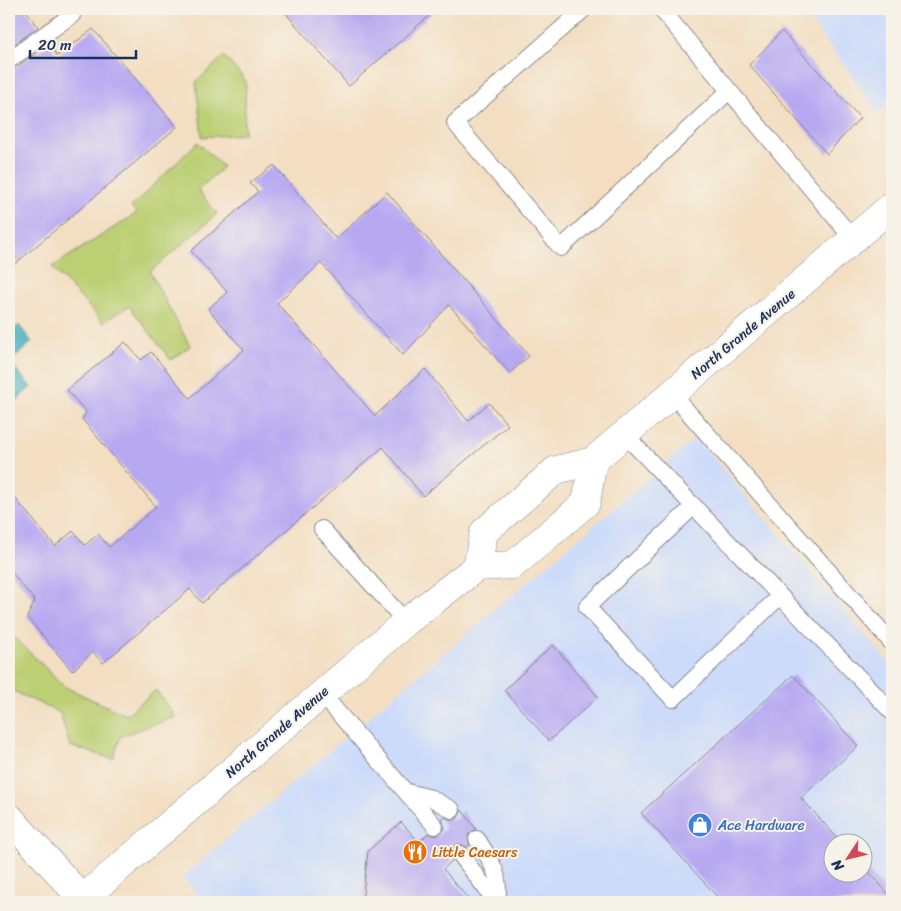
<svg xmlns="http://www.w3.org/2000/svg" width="901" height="911" viewBox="0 0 901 911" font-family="Sriracha,sans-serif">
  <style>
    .built { fill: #ccdbfa; fill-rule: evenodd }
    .green { fill: #bccf73; stroke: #6c7f68 }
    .water { fill: #3eacbc; stroke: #2c6e8d }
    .building { fill: #b6a9f2 }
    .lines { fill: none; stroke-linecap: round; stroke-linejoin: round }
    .lane-casing { stroke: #878690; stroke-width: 18 }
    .secondary-casing { stroke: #878690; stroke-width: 29 }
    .lane { stroke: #fff; stroke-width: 16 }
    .secondary { stroke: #fff; stroke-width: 28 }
    .labels { text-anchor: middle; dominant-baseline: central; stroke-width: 4; stroke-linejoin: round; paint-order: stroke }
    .street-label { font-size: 14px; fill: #1b2f5e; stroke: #f7f3e8 }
    .shop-label { font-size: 14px; fill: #366cbe; stroke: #f7f3e8; text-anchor: start }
    .food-label { font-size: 14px; fill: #c56008; stroke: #f7f3e8; text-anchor: start }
  </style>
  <rect width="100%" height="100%" fill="#f7f3e8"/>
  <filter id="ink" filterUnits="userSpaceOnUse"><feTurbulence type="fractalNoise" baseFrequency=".02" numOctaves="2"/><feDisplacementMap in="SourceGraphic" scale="10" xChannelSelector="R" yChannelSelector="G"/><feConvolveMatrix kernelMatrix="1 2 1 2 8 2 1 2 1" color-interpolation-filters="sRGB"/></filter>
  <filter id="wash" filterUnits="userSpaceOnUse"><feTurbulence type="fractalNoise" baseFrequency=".0096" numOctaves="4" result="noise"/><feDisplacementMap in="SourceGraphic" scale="20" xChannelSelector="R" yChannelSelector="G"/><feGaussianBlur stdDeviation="1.12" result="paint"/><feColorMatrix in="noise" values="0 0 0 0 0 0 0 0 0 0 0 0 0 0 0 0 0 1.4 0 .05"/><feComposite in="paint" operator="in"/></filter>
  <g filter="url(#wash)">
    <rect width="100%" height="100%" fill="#f3dec1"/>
    <g class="built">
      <polygon points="802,9 892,9 892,101 877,114 868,98"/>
      <path d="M696 438 892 666V902H204L182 877ZM834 844H864V874H834Z"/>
    </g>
    <g class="green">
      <polygon points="224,56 246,81 244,134 202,137 196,82"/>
      <polygon points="198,142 223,167 198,190 217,214 150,272 190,346 171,360 129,306 103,322 52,267 137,213 131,207"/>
      <polygon points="9,632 65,687 126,715 156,690 176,717 121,736 113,759 70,746 60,713 9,689"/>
    </g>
    <polygon class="water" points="19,325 32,342 10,362 31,387 9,408 9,334"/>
    <g id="blocks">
      <g class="building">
        <polygon points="9,9 25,9 38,27 9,48"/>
        <polygon points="282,9 437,9 349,86"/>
        <polygon points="93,29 177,127 9,269 9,70 15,68 49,44 57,56"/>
        <polygon points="782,31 860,118 827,154 749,65"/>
        <polygon points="274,165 336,239 387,192 529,356 510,373 449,305 403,355 321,263 277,303 375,416 425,369 468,421 489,403 508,425 423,496 383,447 202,603 190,589 103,663 93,652 72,671 27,617 35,601 9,569 9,491 55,546 73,531 85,545 98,534 109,547 156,507 82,419 86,412 67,390 125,342 141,360 151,352 190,398 244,350 208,309 227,292 191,251 258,192 250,183"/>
        <polygon points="553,645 598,697 549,741 504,690"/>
        <polygon points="793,675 858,746 801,798 843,844 834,844 834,874 864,874 864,866 892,898 892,902 722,902 641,813"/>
        <polygon points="462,810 476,829 468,835 469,846 467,847 459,844 454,846 450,855 452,861 443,869 471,902 362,902 368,851 401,822 419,842 428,833 437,836 445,829 442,819 444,817 452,820 457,819"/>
      </g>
    </g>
  </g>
  <g filter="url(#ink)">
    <use href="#blocks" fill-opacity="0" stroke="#878690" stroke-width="1"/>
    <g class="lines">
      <defs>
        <g id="lane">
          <polyline points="584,9 455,123 561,248 729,91"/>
          <polyline points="661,9 854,240"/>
          <polyline points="9,60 72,15 72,9"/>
          <polyline points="672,394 892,643"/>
          <polyline points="625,435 892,712"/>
          <polyline points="694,506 587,607 673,699 780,596"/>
          <polyline points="322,529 406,622"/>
          <polyline points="322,694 435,826"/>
          <polyline points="407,792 431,798 452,810"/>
          <path d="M477 839C492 862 501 874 497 902"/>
          <polyline points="460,854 496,902"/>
        </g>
        <g id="secondary">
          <polyline points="477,567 484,532 556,470 593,461 892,206"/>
          <polyline points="9,817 85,902"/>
          <polyline points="79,902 406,622 477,567 513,565 586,503 593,461"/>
        </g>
      </defs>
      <use href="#lane" class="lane-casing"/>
      <use href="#secondary" class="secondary-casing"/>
      <use href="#lane" class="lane"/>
      <use href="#secondary" class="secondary"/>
    </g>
  </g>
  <defs>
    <symbol id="shop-disc" viewBox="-11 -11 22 22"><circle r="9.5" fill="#3f7fe0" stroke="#f7f3e8"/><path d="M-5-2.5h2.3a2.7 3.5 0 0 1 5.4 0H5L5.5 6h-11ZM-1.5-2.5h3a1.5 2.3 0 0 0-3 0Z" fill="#fff"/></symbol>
    <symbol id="restaurant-disc" viewBox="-11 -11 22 22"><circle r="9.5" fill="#e8710a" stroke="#f7f3e8"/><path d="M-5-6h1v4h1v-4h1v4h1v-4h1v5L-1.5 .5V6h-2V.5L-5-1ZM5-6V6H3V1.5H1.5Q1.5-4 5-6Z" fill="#fff"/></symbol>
  </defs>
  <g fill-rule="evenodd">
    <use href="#shop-disc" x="686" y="811" width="28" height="28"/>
    <use href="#restaurant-disc" x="401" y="838" width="28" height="28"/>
  </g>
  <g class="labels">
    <g class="street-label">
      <text transform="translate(743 334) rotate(-40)">North Grande Avenue</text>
      <text transform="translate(277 732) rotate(-41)">North Grande Avenue</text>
    </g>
    <g class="shop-label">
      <text x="718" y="825">Ace Hardware</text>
    </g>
    <g class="food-label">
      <text x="432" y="852">Little Caesars</text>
    </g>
  </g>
  <rect width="901" height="911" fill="none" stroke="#f7f3e8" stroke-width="30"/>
  <g transform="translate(848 858) rotate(235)"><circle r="24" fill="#f7f3e8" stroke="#9fa5b1"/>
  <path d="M0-4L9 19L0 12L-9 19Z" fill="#d1495b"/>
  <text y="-8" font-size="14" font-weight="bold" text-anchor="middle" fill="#1b2f5e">N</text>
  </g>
  <path d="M30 50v8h106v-8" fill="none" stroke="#1b2f5e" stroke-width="2.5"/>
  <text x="38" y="50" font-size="15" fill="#1b2f5e" stroke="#f7f3e8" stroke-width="4" paint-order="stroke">20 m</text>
</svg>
